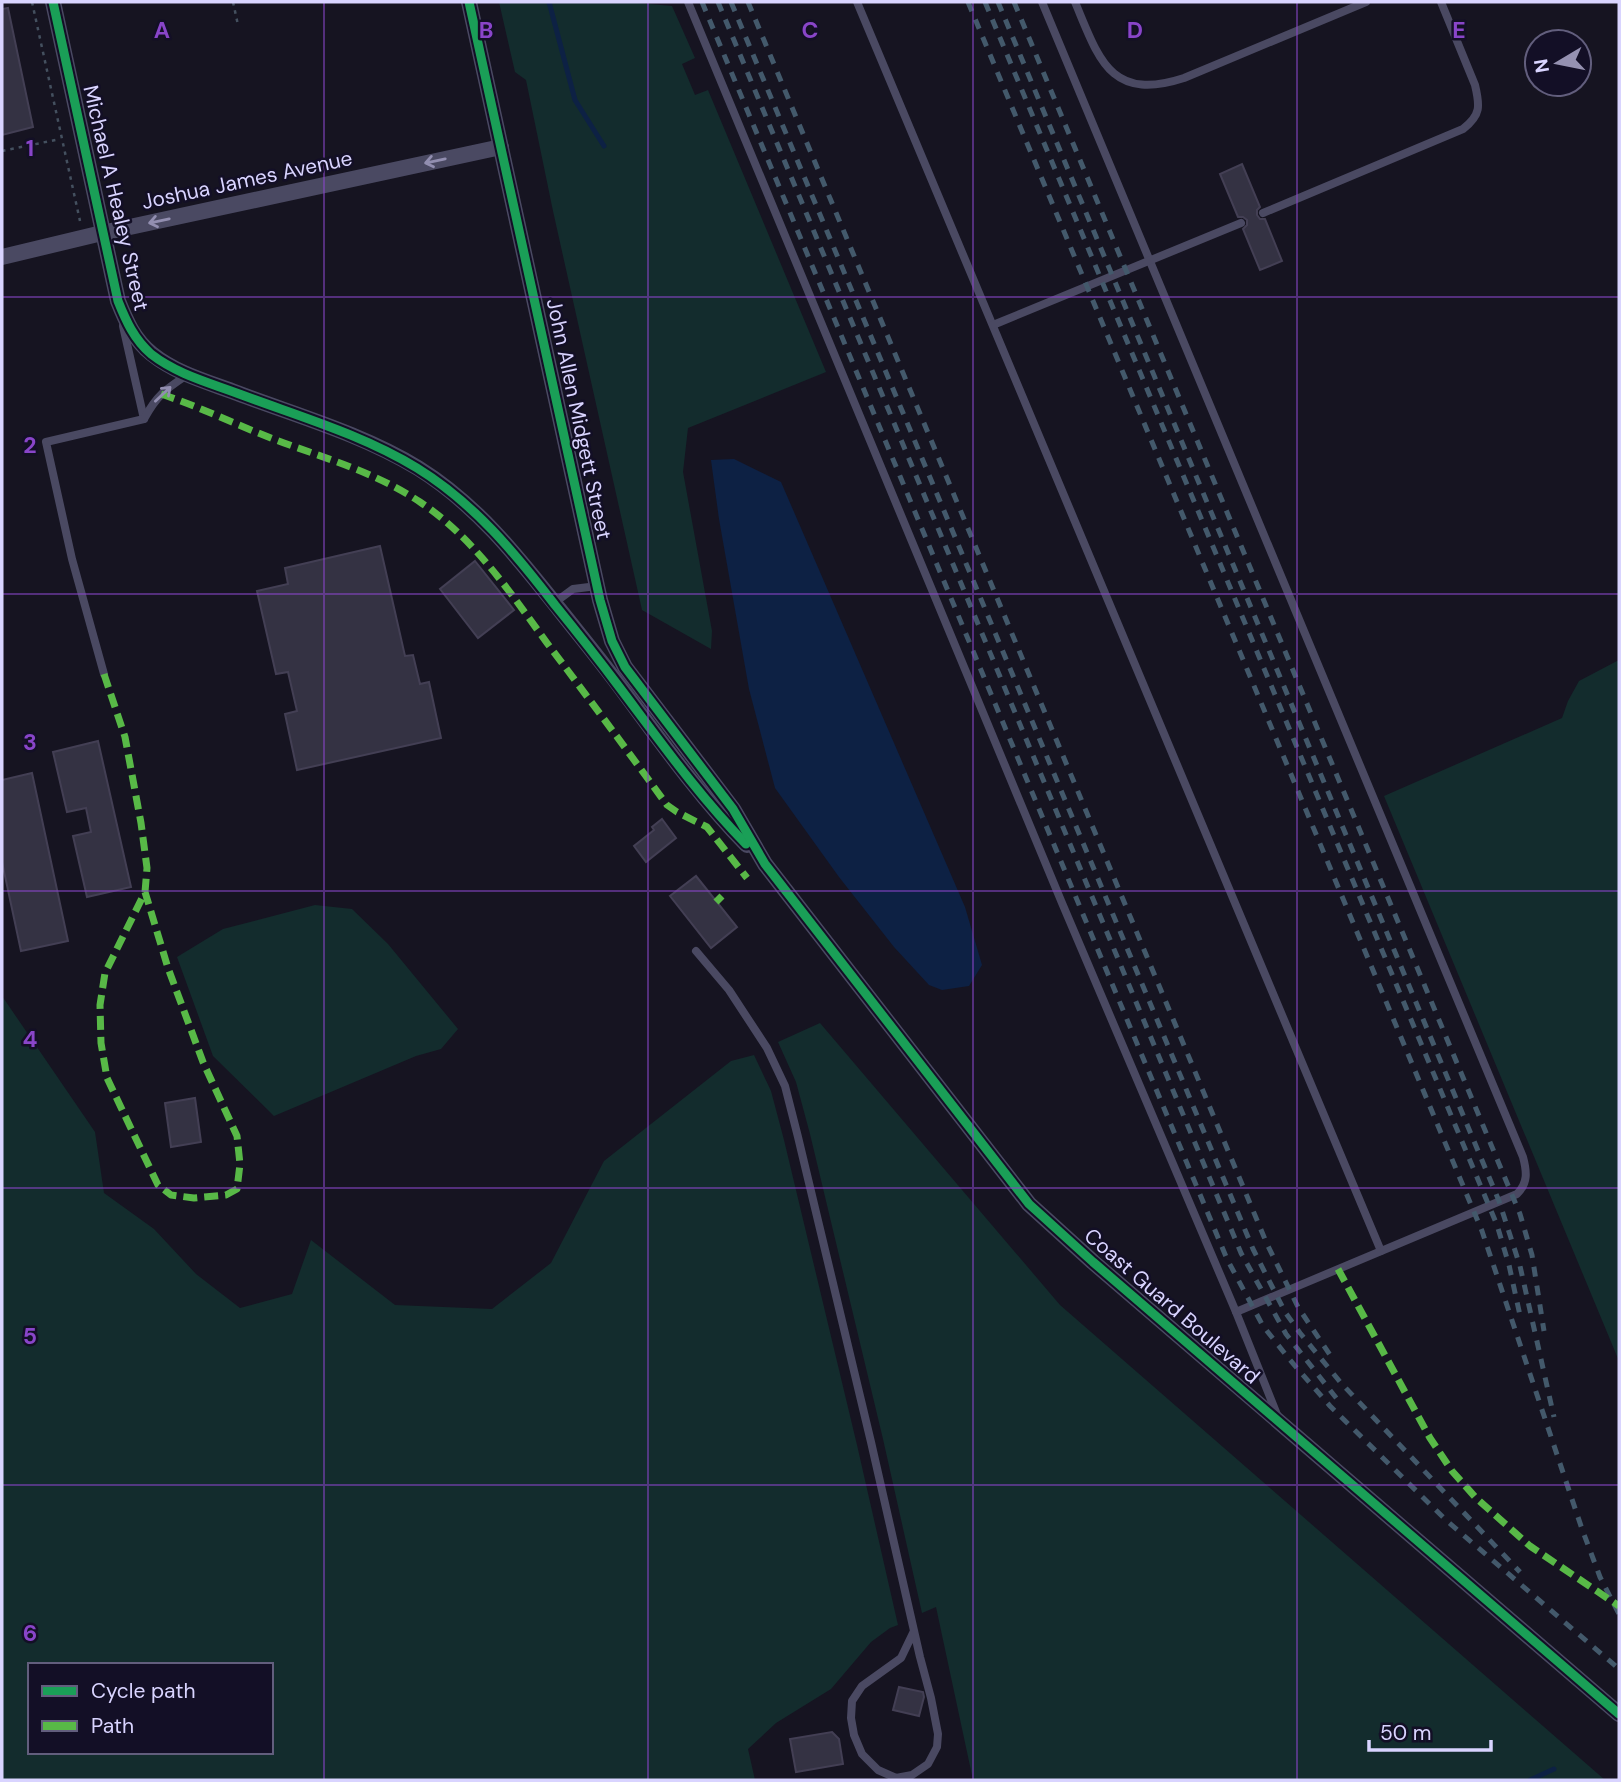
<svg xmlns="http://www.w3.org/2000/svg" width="1621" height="1782" viewBox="0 0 1621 1782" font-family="'DM Sans',sans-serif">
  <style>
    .green { fill: #132c2d; fill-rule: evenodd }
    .water { fill: #0d2144 }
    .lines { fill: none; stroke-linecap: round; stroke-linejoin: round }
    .stream { stroke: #0d2144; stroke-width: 5 }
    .building { fill: #343243; stroke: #433f54; stroke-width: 2 }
    .path { stroke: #44505f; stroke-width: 2.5; stroke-dasharray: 3.5 5; stroke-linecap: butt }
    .service { stroke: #4a4962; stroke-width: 8 }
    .minor { stroke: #4a4962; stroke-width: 16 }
    .rail { stroke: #43596b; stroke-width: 5; stroke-dasharray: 10 9; stroke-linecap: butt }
    .quiet { stroke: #58b947; stroke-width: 7; stroke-dasharray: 14 7; stroke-linecap: butt }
    .cycleway-casing { stroke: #130f26; stroke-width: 13 }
    .cycleway { stroke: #1a9f57; stroke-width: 9 }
    .oneway { stroke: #928eb0 }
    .grid { fill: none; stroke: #8945c9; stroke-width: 2; stroke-opacity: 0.55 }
    .labels { text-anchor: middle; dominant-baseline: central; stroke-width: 5; stroke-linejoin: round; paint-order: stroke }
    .street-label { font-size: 21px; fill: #d9d4ff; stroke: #130f26 }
    .grid-label { font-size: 23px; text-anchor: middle; font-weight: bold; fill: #8945c9; stroke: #130f26; stroke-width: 5; stroke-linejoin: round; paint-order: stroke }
  </style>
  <rect width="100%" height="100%" fill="#161421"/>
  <g class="green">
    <polygon points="499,2 627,2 672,6 695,58 682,64 695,95 708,90 826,372 688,428 683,472 712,631 711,649 642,610 553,211 526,80 515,72"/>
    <polygon points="1617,661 1619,661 1619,1361 1384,796 1562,718 1568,701 1579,681"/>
    <polygon points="315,905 352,909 388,944 458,1029 441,1049 416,1056 274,1116 213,1056 177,957 223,929"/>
    <path d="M2 996 95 1132 104 1193 154 1229 196 1274 240 1308 292 1294 311 1240 395 1305 492 1309 551 1263 604 1161 731 1061 754 1055 771 1091 784 1140 857 1445 898 1625 890 1628 871 1642 831 1689 776 1723 748 1749 755 1780H2ZM30 1665H271V1752H30Z"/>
    <polygon points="820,1023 1060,1305 1605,1780 973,1780 936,1607 922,1613 883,1439 810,1134 796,1082 778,1042"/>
  </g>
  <polygon class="water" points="734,459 781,482 965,907 982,965 969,986 942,990 929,985 894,947 839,877 775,788 749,689 719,519 711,460"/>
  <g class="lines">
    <g class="stream">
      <polyline points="549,2 575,100 604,146"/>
      <polyline points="1530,1780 1554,1769"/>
    </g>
  </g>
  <g class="building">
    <polygon points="8,8 33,127 2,135 2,9"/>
    <polygon points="1242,164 1260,207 1257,210 1257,215 1260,219 1265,219 1282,261 1260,270 1243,229 1247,225 1247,220 1243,217 1238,217 1220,174"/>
    <polygon points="380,546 405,656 413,655 420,684 429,682 441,738 297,770 285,714 297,711 288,672 276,674 257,591 288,584 285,568"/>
    <polygon points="475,561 514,610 478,638 440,589"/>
    <polygon points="98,741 131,887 87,897 73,836 91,832 86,808 67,812 53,752"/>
    <polygon points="32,773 68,941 21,951 2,862 2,780"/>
    <polygon points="662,819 676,838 646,862 634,846 654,830 652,827"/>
    <polygon points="696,876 737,927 711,948 670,896"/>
    <polygon points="195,1098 201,1142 171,1147 165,1103"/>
    <polygon points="899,1687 923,1692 924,1697 919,1716 893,1710"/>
    <polygon points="832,1732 839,1739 843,1764 796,1772 790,1739"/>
  </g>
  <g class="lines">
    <g class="path">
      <polyline points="32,2 80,221"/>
      <polyline points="233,2 238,25"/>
      <polyline points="2,151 60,139"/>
    </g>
    <g class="service">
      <polyline points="688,2 1062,903 1236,1312 1278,1417"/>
      <polyline points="857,2 1381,1251"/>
      <path d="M1042 2 1523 1157C1527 1172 1528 1183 1517 1194L1236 1312"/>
      <path d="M1075 2C1099 59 1110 102 1184 78L1366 2"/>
      <path d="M1263 213 1463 129C1481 115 1480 106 1475 85L1441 2"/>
      <polyline points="993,325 1241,223"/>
      <polyline points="123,326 144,419"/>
      <polyline points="554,603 573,589 597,586"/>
      <path d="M104 674 72 559 46 442 144 419C157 395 166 389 187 375"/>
      <polyline points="696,951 729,990 767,1048 785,1086 798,1137 871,1442 920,1657 931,1698 938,1734 937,1747 928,1764 912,1775 896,1778 878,1770 862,1754 854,1735 851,1718 852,1701 862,1686 901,1658 914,1631"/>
    </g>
    <g class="minor">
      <path d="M53 2 118 301C126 321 134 340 152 354 177 374 208 382 237 393 298 416 362 434 418 468 476 504 517 556 559 609 578 633 597 656 615 680 657 736 698 795 747 845"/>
      <polyline points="469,2 600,600 612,641 625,667 733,809 765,864 1029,1204 1093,1262 1619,1714"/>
      <polyline points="2,257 102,233 501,147"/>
    </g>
    <g class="rail">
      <polyline points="702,2 1227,1259 1263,1326 1290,1360 1330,1406 1447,1521 1619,1669"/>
      <polyline points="718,2 1241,1253 1286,1334 1337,1399"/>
      <polyline points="731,2 1253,1249 1285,1312 1300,1333 1341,1383 1520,1572"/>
      <polyline points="748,2 1267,1244 1298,1307 1332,1358"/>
      <polyline points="968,2 1482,1231 1582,1529 1600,1577 1619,1614"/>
      <polyline points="985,2 1497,1225 1509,1265 1521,1320"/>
      <polyline points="998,2 1499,1201 1520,1266 1554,1417"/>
      <polyline points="1014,2 1520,1214 1532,1255 1544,1331"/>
    </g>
    <g class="quiet">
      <path d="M161 394C203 408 243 428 284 443 331 460 378 474 420 502 473 537 510 592 547 643 587 696 627 750 667 805L677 812 707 827 747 878"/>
      <polyline points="104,674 125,737 141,823 147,868 145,892 105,973 100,1005 101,1043 107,1078 158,1185 171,1195 194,1198 226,1195 237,1189 240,1164 237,1136 203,1062 168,968 145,892"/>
      <polyline points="716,902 722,896"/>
      <polyline points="1338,1269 1430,1438 1452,1471 1476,1498 1530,1546 1619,1606"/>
    </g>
    <defs>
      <g id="cycleway">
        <path d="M53 2 118 301C126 321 134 339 151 354 178 375 211 383 242 395 301 417 363 435 417 468 474 503 515 553 555 605 577 632 599 660 620 688 660 741 699 796 746 844"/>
        <polyline points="469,2 600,600 612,641 625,667 733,809 765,864 1029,1204 1093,1262 1619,1714"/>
      </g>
    </defs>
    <use href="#cycleway" class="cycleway-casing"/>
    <use href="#cycleway" class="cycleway"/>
  </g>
  <defs><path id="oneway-shaft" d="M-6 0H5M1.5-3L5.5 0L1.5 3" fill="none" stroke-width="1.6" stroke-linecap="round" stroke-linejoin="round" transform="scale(1.75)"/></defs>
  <g class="oneway">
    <use href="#oneway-shaft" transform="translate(435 161) rotate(168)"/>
    <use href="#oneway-shaft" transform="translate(159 221) rotate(168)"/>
    <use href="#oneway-shaft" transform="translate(163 394) rotate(-43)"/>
  </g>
  <path class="grid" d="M324 2V1780M648 2V1780M973 2V1780M1297 2V1780M2 297H1619M2 594H1619M2 891H1619M2 1188H1619M2 1485H1619"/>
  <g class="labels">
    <g class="street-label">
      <text transform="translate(247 180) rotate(-12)">Joshua James Avenue</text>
      <text transform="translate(116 198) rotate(77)">Michael A Healey Street</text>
      <text transform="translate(579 419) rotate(78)">John Allen Midgett Street</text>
      <text transform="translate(1172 1306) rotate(41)">Coast Guard Boulevard</text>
    </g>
  </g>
  <g class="grid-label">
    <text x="162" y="38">A</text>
    <text x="486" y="38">B</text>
    <text x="810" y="38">C</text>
    <text x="1135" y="38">D</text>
    <text x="1459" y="38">E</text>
    <text x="30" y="156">1</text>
    <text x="30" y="453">2</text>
    <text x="30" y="750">3</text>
    <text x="30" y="1047">4</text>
    <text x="30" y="1344">5</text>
    <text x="30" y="1641">6</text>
  </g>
  <rect width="1621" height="1782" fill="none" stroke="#d9d4ff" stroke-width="7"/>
  <rect x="28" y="1663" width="245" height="91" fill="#130f26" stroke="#625e7d" stroke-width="2"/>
  <rect x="42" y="1686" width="35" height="10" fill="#1a9f57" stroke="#625e7d" stroke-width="2"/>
  <text x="91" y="1698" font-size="21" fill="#d9d4ff">Cycle path</text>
  <rect x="42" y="1721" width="35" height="10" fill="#58b947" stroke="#625e7d" stroke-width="2"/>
  <text x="91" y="1733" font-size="21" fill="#d9d4ff">Path</text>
  <g transform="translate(1558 63) rotate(260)"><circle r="33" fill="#130f26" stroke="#625e7d" stroke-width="2"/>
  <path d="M0-5L12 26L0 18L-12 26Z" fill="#9591b1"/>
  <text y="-10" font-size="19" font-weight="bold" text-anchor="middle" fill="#d9d4ff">N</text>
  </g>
  <path d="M1369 1740v10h122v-10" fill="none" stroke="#d9d4ff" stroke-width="3.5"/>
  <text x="1380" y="1740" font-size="21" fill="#d9d4ff" stroke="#130f26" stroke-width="5" paint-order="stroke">50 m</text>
</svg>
